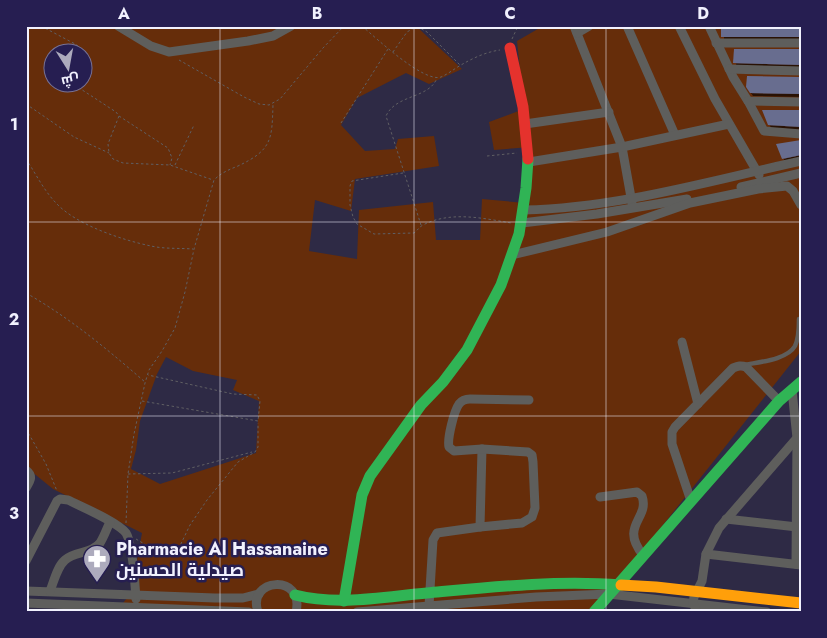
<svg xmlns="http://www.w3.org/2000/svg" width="827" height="638" viewBox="0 0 827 638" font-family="Jost,Cairo,sans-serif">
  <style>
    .green { fill: #662d0a; fill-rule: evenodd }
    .building { fill: #676d8f; filter: url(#shadow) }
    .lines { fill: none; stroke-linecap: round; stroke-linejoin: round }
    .path { stroke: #605f63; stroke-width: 1; stroke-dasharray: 2.5 2.5; stroke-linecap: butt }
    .lane { stroke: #5e5e5c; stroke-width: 4.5 }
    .street { stroke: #5e5e5c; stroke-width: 9 }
    .fast { stroke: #30b455; stroke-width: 11 }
    .slow { stroke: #ff9f0a; stroke-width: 11 }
    .jam { stroke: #e5322d; stroke-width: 11 }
    .grid { fill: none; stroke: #f1f1fe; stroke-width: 1; stroke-opacity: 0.55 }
    .labels { text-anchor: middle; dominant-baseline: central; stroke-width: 5; stroke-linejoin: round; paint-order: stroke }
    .poi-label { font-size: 18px; font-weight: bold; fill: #f1f1fe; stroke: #261e51; text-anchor: start }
    .neatline { fill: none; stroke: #f1f1fe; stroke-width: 2 }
    .grid-label { font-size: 16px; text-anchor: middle; font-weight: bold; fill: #f1f1fe }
  </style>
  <defs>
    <filter id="shadow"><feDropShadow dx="3" dy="3" stdDeviation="0" flood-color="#0009"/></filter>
  </defs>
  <rect width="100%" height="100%" fill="#2e2a45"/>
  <path class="green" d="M26 26H416L462 69 429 84 406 73 357 98 341 125 365 151 395 149 398 139 434 136 439 166 355 179 351 211 315 200 309 251 357 259 359 210 433 202 436 240H480L482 199 525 203 531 147 494 150 489 122 524 109 517 41 543 26H801V351L594 612H116L131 593 142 533 53 489 26 467ZM52 52H82V82H52ZM166 357 193 371 237 380 233 390 259 401 256 453 160 484 131 469 136 450 140 421 157 374Z"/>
  <g class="building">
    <rect x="721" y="26" width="80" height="11"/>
    <polygon points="734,49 801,49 801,65 733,63"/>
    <polygon points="747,76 801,77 801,94 750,93 746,87"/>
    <polygon points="762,110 801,110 801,127 768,125"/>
    <polygon points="801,140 801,155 782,159 776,144"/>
  </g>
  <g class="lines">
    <g class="path">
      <polyline points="41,26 77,45 79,48 78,52"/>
      <path d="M362 26C376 38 424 83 441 77 448 74 454 69 461 65 473 58 486 52 500 50"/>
      <polyline points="512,39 518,26"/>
      <polyline points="393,52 407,32 414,28 420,28 427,32 460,65"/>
      <polyline points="179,60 244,97 259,104 269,105 280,99 323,48 344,26"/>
      <polyline points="70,82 116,112 119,116 108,144 109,153 113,159 123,163 170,165 213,180"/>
      <polyline points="26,104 74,137 109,153"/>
      <polyline points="119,116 168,148 172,158 170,165"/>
      <polyline points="341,123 388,49"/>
      <polyline points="487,156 517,153"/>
      <path d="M26 159C36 174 44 191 57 204 77 225 122 240 151 246 164 249 179 248 193 249"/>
      <polyline points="175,165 194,125"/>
      <path d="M403 173 352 181 350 186V205L353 217 357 224 374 234 414 233C418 230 419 227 423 225 450 211 482 218 511 223"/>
      <path d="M421 225 386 116C396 94 429 99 437 78"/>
      <path d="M26 293C70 318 107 349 145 382"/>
      <polyline points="142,401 258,421 260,401 257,395 233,394 148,375"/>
      <polyline points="26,429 46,464 57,491"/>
      <polyline points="128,474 172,473 252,452"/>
      <path d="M126 523 128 474 134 434 145 383 149 370 162 351 175 328 185 292 194 249 214 180C221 173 228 170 238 166 272 150 272 140 273 104"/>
      <polyline points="136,539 163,555 170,556 177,552 190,525 207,500 238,462 255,452 258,447 258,423"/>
    </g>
    <path class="lane" d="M744 365C758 362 787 360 795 346 799 338 799 328 799 319"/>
    <g class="street">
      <polyline points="118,26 151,46 169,52 248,41 273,36 291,26"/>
      <polyline points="574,26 622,147 632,203"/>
      <polyline points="627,26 675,135"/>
      <polyline points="679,26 715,99 759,175"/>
      <polyline points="709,26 733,77 748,101 801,102"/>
      <polyline points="577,33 589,26"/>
      <polyline points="716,43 801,43"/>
      <polyline points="729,69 801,71"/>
      <polyline points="748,101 764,131 801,134"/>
      <polyline points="525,124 609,112"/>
      <polyline points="529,162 622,147 729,124"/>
      <polyline points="741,187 801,173"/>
      <path d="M524 210C618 208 709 181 801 161"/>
      <polyline points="522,223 597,214 687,199"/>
      <polyline points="512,255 607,232 690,203 758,189 787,186 793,191 801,205"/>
      <polyline points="682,342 698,404"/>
      <polyline points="792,390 797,438 796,564"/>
      <path d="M26 470C34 476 30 481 26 488"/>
      <path d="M600 497 637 492 642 496C650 519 619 525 643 555"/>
      <path d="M691 501 672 444V432L675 427 733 368C738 366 741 365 746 367L779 401"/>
      <polyline points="726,519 797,527"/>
      <polyline points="480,527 482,449"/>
      <polyline points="706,554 801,565"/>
      <path d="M26 561 57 501 60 499 68 500C82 507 118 522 126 533 133 544 135 585 136 599"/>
      <polyline points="26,591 215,598 243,598 259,594"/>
      <path d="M50 591C54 581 57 567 65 560 75 551 92 554 100 543 104 537 107 528 110 522"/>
      <polyline points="26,603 249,612"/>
      <path d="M429 606 433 540 437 533 480 527 522 523 532 517 535 508 533 462 532 455 528 452 482 449 454 451 449 447C447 439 454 411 459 404 462 400 466 399 470 399L529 400"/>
      <path d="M258 612C246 578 305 573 296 612"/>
      <polyline points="357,612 536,597 609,594 767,612"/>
      <polyline points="697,612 693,603 694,597 702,581 706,554 719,528 797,438"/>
    </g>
    <g class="fast">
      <path d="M295 595C338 606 383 597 427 593 492 587 557 580 621 585"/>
      <polyline points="344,601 362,495 370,476 421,405 443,382 467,350 501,285 519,234 526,188 528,159"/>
      <polyline points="594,612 779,401 801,382"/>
    </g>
    <polyline class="slow" points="621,585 656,587 801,603"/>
    <polyline class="jam" points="510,48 523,107 528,159"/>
  </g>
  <path class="grid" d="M220 26V612M414 26V612M606 26V612M26 222H801M26 416H801"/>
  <defs>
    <symbol id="pharmacy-pin" viewBox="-11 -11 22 30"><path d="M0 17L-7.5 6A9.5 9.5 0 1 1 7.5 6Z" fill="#adabbd" stroke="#261e51"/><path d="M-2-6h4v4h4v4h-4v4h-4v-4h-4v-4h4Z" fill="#fff"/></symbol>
  </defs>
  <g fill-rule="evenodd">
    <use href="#pharmacy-pin" x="81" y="543" width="32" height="43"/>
  </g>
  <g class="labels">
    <g class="poi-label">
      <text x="116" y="549">Pharmacie Al Hassanaine<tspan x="116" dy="21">صيدلية الحسنين</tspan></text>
    </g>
  </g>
  <rect width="827" height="638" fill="none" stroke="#261e51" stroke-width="55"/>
  <g transform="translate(68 68) rotate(169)"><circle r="24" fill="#261e51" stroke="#777296"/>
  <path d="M0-4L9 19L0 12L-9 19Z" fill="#adabbd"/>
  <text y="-8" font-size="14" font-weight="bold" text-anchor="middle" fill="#f1f1fe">ش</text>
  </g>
  <rect x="28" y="28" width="772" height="582" class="neatline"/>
  <g class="grid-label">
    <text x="124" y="19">A</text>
    <text x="317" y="19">B</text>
    <text x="510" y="19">C</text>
    <text x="703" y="19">D</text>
    <text x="14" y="130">1</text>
    <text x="14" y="325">2</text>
    <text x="14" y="519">3</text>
  </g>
</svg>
